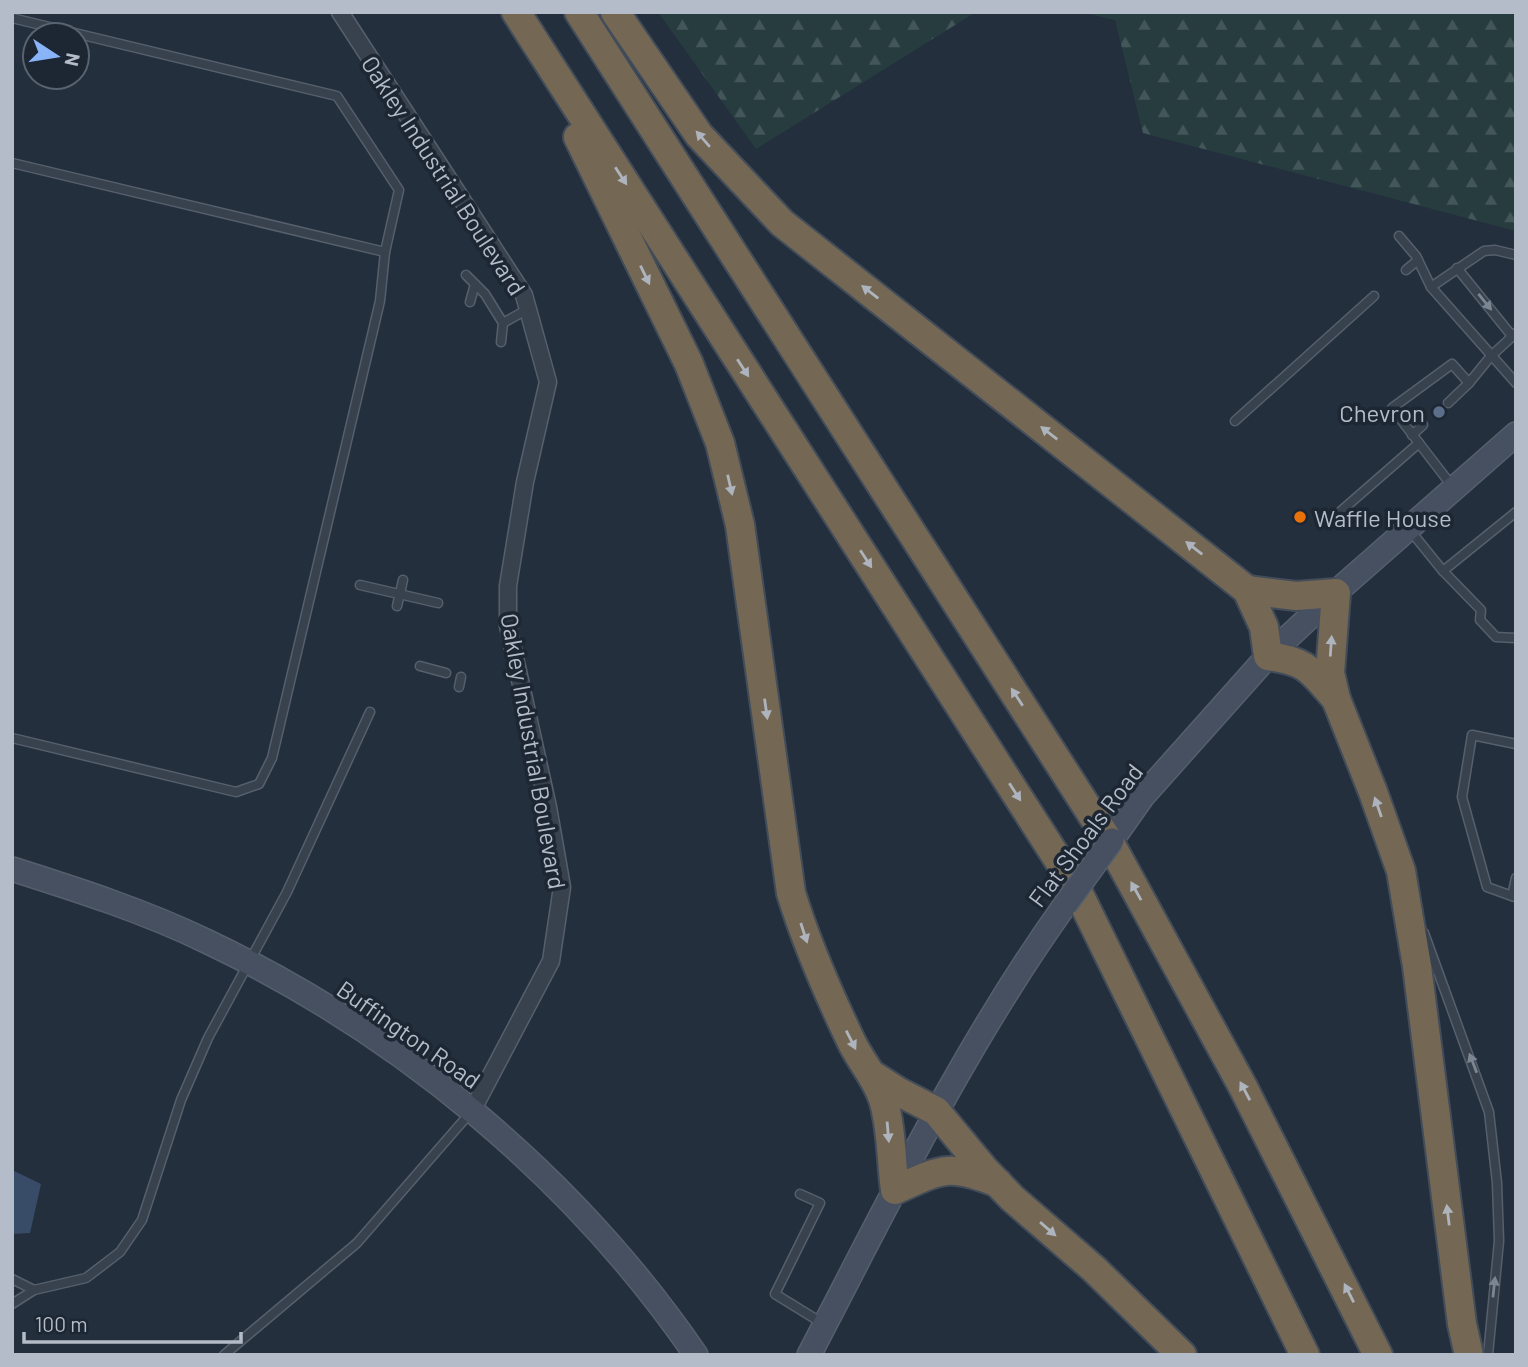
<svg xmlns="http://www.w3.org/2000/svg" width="1528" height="1367" viewBox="0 0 1528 1367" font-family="Barlow,sans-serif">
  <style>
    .forest { fill: url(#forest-firs) }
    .water { fill: #394c67 }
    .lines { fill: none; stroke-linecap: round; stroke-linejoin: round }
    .lane-casing { stroke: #565f6c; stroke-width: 11 }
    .street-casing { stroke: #565f6c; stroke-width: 19 }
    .secondary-casing { stroke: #565f6c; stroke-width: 26 }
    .highway-casing { stroke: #434c59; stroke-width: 32 }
    .lane { stroke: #38414e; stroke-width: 8 }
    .street { stroke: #38414e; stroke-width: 16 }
    .secondary { stroke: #465061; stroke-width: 23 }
    .highway { stroke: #746855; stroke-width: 28 }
    .secondary-bridge-casing { stroke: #565f6c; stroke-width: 26; stroke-linecap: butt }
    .secondary-bridge { stroke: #465061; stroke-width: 23 }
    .oneway { fill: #aeb4bd }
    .oneway2 { fill: #7c8592 }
    .service-dot { fill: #5c6f8a; stroke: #1d2633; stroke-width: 2.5 }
    .food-dot { fill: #e8710a; stroke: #1d2633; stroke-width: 2.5 }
    .labels { text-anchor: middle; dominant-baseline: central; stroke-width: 7; stroke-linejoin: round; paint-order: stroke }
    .street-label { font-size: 24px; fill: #b4bcc9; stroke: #1d2633 }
    .poi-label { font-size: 24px; fill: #b4bcc9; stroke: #1d2633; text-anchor: end }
  </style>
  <defs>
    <pattern id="forest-firs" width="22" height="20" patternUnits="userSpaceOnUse" patternTransform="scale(1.75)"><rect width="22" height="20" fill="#263c3f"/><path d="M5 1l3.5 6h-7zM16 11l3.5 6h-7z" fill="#435659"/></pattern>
  </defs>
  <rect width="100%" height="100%" fill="#242f3e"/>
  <g class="forest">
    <polygon points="658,12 976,12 756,149"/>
    <polygon points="1080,12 1502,12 1516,15 1516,231 1143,133 1115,20"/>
  </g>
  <polygon class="water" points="12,1170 41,1184 30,1233 12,1234"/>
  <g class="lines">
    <defs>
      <g id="lane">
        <polyline points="12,18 337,96 399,190 385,252 380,301 272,758 259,784 236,792 12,738"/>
        <polyline points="12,163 385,252"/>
        <polyline points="1399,236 1416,256 1431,287 1516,383"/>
        <polyline points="1457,268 1512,336"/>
        <polyline points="1406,270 1418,260"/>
        <polyline points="466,275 485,294 503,323 501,342"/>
        <polyline points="1431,287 1484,251 1495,250 1516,255"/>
        <polyline points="470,302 475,284"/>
        <polyline points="503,323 528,309"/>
        <polyline points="1448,403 1469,383"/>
        <polyline points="1235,421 1374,296"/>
        <polyline points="1412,435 1423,425"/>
        <polyline points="1452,486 1392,408 1452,364 1469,383 1491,356 1516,333"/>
        <polyline points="1341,511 1419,443"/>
        <polyline points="1409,529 1443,571 1481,610 1480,620 1496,637 1516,638"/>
        <polyline points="1443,571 1516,512"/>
        <polyline points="360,585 438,603"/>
        <polyline points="397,606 403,580"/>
        <polyline points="420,666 446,673"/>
        <polyline points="459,687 461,677"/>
        <polyline points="1512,896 1487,887 1462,797 1472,735 1516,744"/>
        <polyline points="1515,897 1512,896 1516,878"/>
        <polyline points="1424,933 1489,1112 1497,1183 1499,1241 1488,1355"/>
        <polyline points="800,1194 820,1203 775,1294 822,1323"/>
        <polyline points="12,1279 34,1290 86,1278 120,1252 142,1220 181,1100 208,1038 287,892 370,712"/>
        <polyline points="12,1304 34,1290"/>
        <polyline points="224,1355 357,1243 470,1113"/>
      </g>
      <polyline id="street" points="340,12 524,295 548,382 525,482 508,586 508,626 548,807 562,887 551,961 472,1111"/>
      <g id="secondary">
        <polyline points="1112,840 1143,796 1268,656 1343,586 1516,434"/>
        <path d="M12 869C78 890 144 911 206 941 400 1033 574 1177 696 1355"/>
        <path d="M809 1355C889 1202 964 1046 1065 905"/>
      </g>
      <g id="highway">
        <polyline points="516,12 1075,886 1305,1355"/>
        <polyline points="579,12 1110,843 1243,1087 1378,1355"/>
        <path d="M615 12 699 135 782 223 1247 590 1264 627 1268 656C1308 661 1311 671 1336 699"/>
        <path d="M578 137 689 364 720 443 740 525 791 893C807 945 828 993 852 1043 862 1063 876 1078 883 1099 892 1128 891 1161 895 1190 942 1169 948 1163 998 1183"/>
        <polyline points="1247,590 1296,596 1336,593 1330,673 1336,699 1373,792 1401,871 1417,966 1462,1324 1469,1355"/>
        <polyline points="874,1076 899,1092 936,1111 984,1169 1012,1198 1094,1269 1182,1355"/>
      </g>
    </defs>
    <use href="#lane" class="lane-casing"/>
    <use href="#street" class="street-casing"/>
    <use href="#secondary" class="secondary-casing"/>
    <use href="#highway" class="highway-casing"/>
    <use href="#lane" class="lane"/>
    <use href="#street" class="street"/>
    <use href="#secondary" class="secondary"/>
    <use href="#highway" class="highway"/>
    <defs>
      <polyline id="secondary-bridge" points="1065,905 1112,840"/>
    </defs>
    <use href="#secondary-bridge" class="secondary-bridge-casing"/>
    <use href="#secondary-bridge" class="secondary-bridge"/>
  </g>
  <defs><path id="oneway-solid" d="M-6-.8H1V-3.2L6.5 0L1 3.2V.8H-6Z" transform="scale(1.75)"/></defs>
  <g class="oneway">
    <use href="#oneway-solid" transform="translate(703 139) rotate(-131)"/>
    <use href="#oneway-solid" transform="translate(621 176) rotate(57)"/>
    <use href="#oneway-solid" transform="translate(645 275) rotate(64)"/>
    <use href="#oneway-solid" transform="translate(870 292) rotate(-142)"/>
    <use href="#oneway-solid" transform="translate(743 368) rotate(57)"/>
    <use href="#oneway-solid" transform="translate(1049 433) rotate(-142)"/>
    <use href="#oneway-solid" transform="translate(730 485) rotate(77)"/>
    <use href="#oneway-solid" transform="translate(1194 548) rotate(-142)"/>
    <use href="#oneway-solid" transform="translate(866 559) rotate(57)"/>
    <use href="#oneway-solid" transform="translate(1331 646) rotate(-86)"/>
    <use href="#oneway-solid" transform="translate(1017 697) rotate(-123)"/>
    <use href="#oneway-solid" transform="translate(766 709) rotate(82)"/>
    <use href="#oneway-solid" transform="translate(1015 792) rotate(57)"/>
    <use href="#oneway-solid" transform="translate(1378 807) rotate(-109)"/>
    <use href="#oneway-solid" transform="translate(1136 891) rotate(-119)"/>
    <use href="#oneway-solid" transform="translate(804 933) rotate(72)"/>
    <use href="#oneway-solid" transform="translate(851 1040) rotate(63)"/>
    <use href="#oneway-solid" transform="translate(1245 1091) rotate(-118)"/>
    <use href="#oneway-solid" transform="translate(888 1132) rotate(85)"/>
    <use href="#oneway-solid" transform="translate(1448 1215) rotate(-97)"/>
    <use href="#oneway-solid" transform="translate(1048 1229) rotate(41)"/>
    <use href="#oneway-solid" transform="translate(1349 1293) rotate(-117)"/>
  </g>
  <g class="oneway2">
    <use href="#oneway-solid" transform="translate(1485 302) rotate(51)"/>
    <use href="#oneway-solid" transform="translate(1473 1063) rotate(-111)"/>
    <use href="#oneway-solid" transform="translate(1494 1287) rotate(-84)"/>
  </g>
  <circle class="service-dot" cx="1439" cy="412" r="7"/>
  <circle class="food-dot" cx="1300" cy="517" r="7"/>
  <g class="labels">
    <g class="street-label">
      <text transform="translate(444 175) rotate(57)">Oakley Industrial Boulevard</text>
      <text transform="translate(534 751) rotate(80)">Oakley Industrial Boulevard</text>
      <text transform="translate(1085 835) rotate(-53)">Flat Shoals Road</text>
      <text transform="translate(409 1034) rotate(35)">Buffington Road</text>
    </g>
    <g class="poi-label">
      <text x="1425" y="412">Chevron</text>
      <text x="1314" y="517" text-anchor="start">Waffle House</text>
    </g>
  </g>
  <rect width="1528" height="1367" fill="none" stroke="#b4bcc9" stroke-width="28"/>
  <g transform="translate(56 56) rotate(102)"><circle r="33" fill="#1d2633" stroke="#59626f" stroke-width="2"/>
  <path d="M0-5L12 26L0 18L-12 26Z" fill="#8ab4f8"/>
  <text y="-10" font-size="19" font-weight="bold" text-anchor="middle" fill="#b4bcc9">N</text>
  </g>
  <path d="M24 1332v10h217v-10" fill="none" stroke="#b4bcc9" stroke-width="3.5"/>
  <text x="35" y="1332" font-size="21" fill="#b4bcc9" stroke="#1d2633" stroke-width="5" paint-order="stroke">100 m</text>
</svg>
